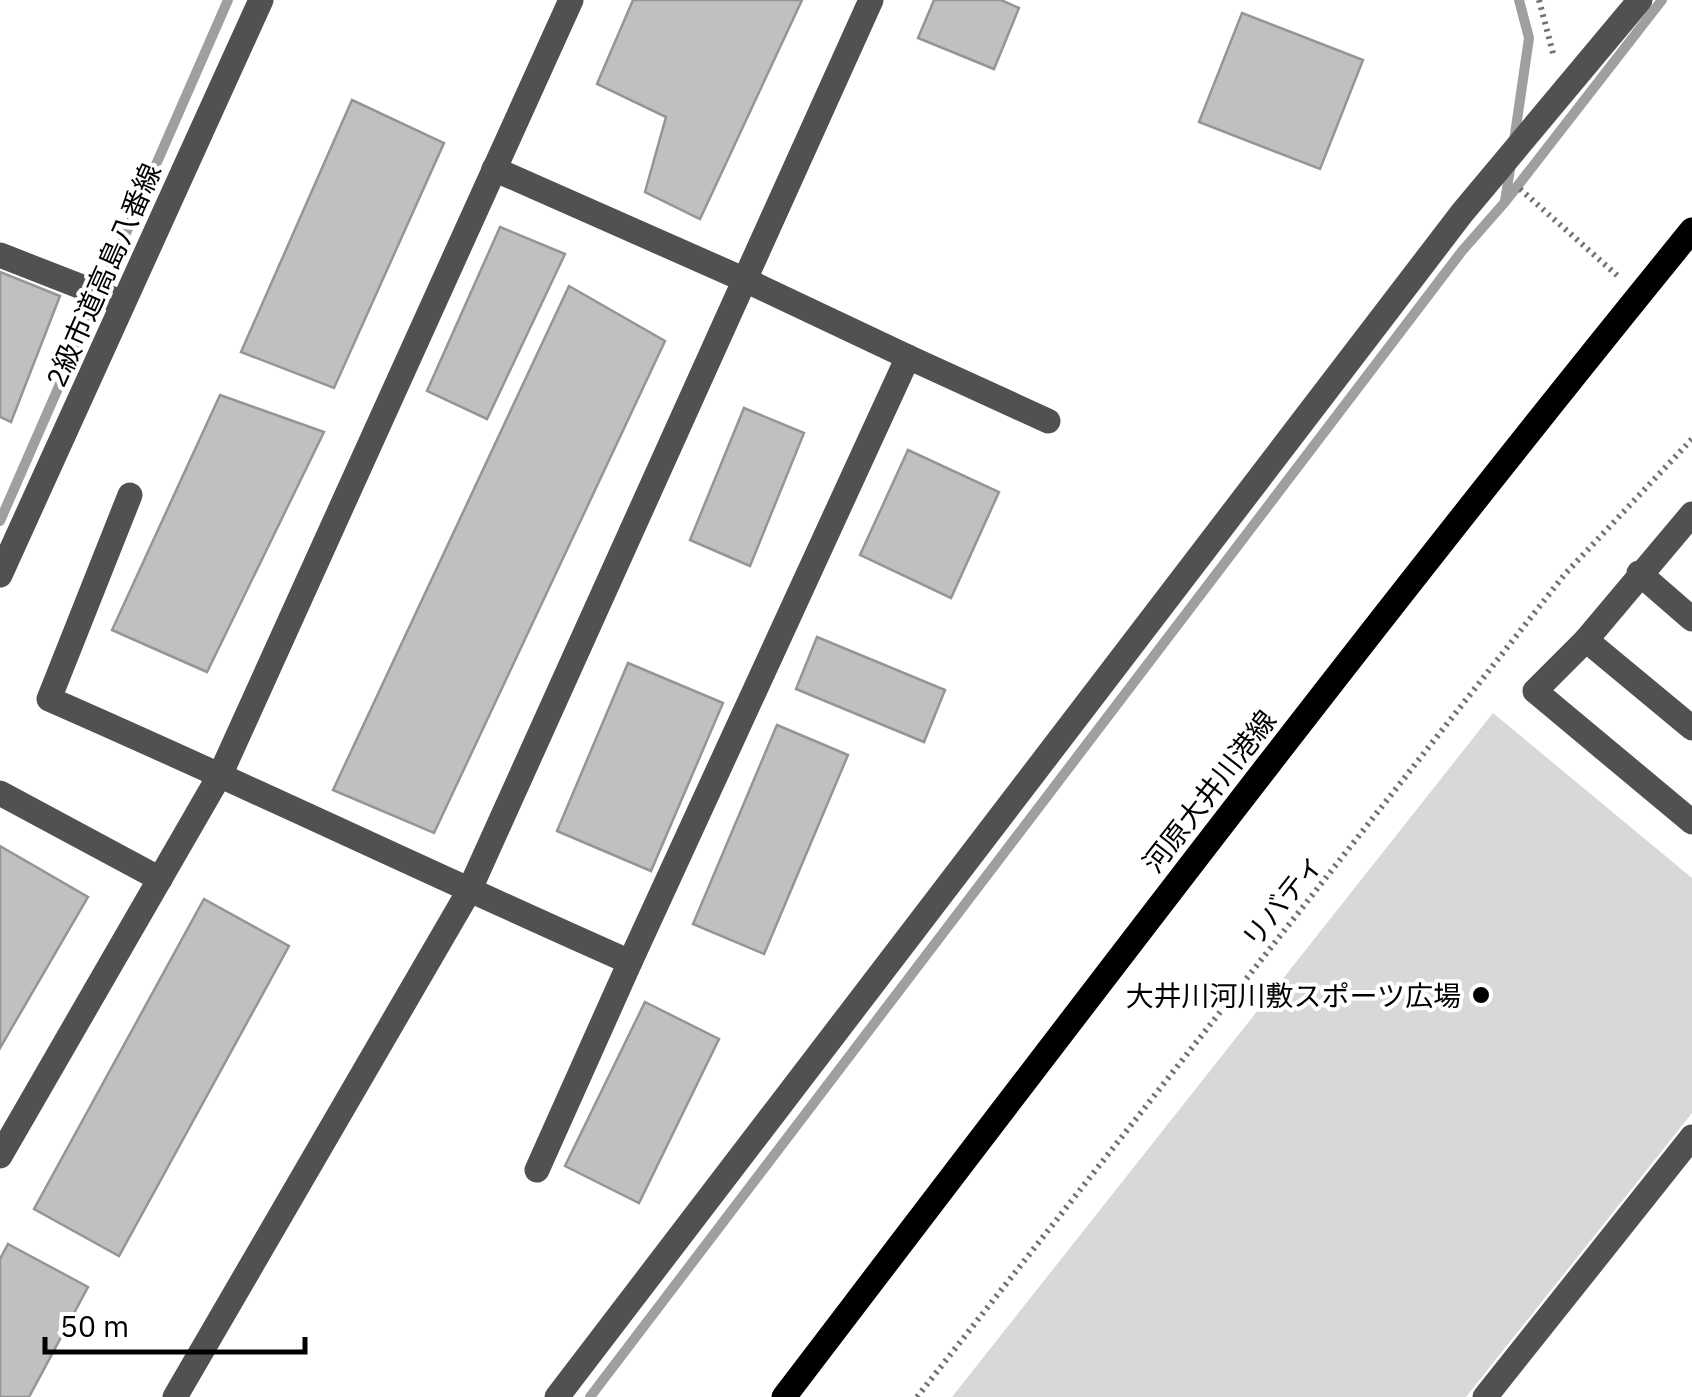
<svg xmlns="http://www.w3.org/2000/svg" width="1692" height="1397" viewBox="0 0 1692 1397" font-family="'IBM Plex Sans','Noto Sans JP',sans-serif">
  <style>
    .green { fill: #d8d8d8 }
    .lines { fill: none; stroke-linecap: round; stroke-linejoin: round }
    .stream { stroke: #9f9f9f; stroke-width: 10 }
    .building { fill: #c0c0c0; stroke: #959595; stroke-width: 2.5 }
    .path { stroke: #737373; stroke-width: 6; stroke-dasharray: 2.5 5; stroke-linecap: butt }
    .minor { stroke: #515151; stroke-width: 25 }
    .major { stroke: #000; stroke-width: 25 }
    .poi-dot { fill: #000; stroke: #fff; stroke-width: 4 }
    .labels { text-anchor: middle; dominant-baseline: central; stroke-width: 8; stroke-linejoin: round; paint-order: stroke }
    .street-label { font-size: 28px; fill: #000; stroke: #fff }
    .poi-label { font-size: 28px; fill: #000; stroke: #fff; text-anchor: end }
  </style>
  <rect width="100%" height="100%" fill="#fff"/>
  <polygon class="green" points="1493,713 1692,878 1692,1113 1466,1397 952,1397"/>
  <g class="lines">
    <g class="stream">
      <polyline points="1514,141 1529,38 1519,0"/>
      <polyline points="1505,201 1511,163"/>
      <polyline points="0,521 228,0"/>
      <polyline points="590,1397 1462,251 1505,202 1662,0"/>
    </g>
  </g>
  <g class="building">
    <polygon points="633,0 802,0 700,219 645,192 666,117 597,84"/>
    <polygon points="934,0 1001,0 1019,8 994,69 918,38"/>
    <polygon points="1242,13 1363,60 1320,169 1199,122"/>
    <polygon points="352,100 444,143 334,388 241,352"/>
    <polygon points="500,227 565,254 487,419 427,391"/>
    <polygon points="0,272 60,296 11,422 0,417"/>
    <polygon points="569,286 665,341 434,833 333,790"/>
    <polygon points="220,395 324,432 207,672 112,630"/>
    <polygon points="744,408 804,433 750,566 690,540"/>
    <polygon points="908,450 999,492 951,598 860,555"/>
    <polygon points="817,637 945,690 924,742 796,689"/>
    <polygon points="628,663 723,703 651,871 557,831"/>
    <polygon points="777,725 848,755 764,954 693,924"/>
    <polygon points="0,846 88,897 0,1048"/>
    <polygon points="204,899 289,946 119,1256 34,1209"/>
    <polygon points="645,1002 719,1039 639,1203 565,1166"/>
    <polygon points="8,1244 88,1287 29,1397 0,1397 0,1259"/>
  </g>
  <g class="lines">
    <g class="path">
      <polyline points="1539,0 1554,57"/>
      <polyline points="1520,189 1619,277"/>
      <polyline points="917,1397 1565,574 1692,439"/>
    </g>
    <g class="minor">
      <polyline points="0,255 123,303"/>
      <polyline points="908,357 1048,421"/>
      <path d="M130 495 49 699C244 784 435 876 630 962L908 357 743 279 494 169"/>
      <polyline points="1692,514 1586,640 1692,728"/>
      <polyline points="1639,573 1692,619"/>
      <polyline points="0,575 261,0"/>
      <polyline points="1586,640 1535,691 1692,822"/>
      <polyline points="0,793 160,879"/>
      <polyline points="0,1156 221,773 571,0"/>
      <polyline points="537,1170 630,962"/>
      <polyline points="175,1397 469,891 871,0"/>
      <polyline points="557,1397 1462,213 1640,0"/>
      <polyline points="1485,1397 1692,1137"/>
    </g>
    <path class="major" d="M784 1397C1083 1005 1381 612 1692 230"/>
  </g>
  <circle class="poi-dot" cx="1481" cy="995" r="10"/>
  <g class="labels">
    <g class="street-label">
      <text transform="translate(103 275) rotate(-66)">2級市道高島八番線</text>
      <text transform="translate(1209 791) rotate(-52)">河原大井川港線</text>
      <text transform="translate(1282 900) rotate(-52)">リバティ</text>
    </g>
    <g class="poi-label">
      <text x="1461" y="995">大井川河川敷スポーツ広場</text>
    </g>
  </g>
  <path d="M45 1337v15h260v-15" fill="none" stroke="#000000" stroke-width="5"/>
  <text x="60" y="1337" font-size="30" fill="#000000" stroke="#ffffff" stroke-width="8" paint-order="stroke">50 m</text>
</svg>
